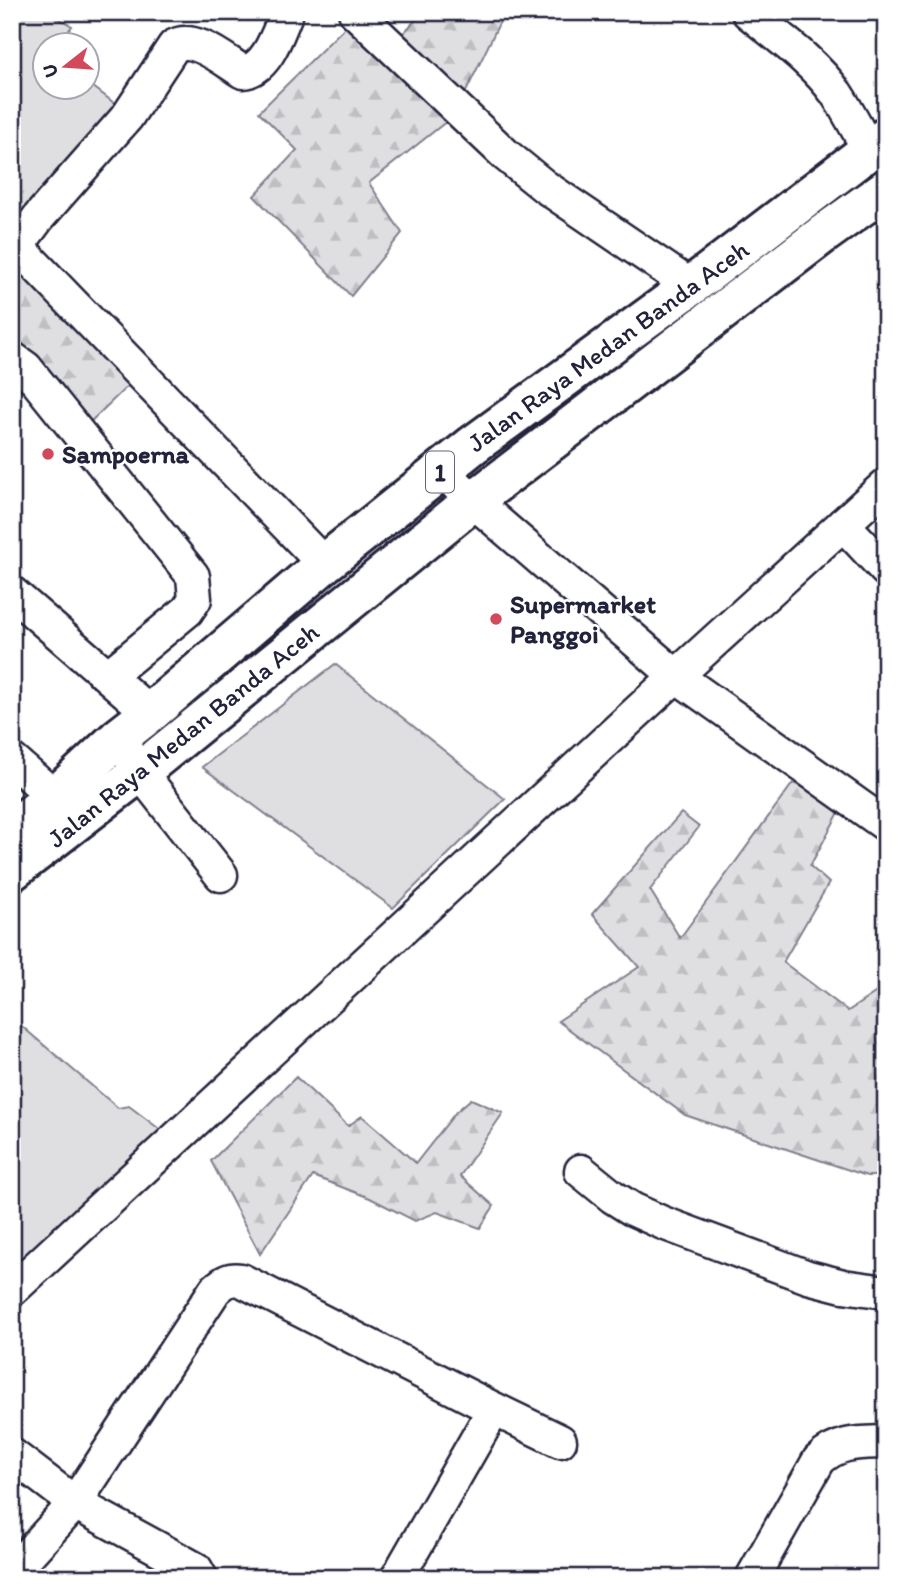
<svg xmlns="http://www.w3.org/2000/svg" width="898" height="1590" viewBox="0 0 898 1590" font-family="Itim,sans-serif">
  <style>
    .grass { fill: #dfdfe2; stroke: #80808e; stroke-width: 2 }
    .forest { fill: url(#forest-firs); stroke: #80808e; stroke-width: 2 }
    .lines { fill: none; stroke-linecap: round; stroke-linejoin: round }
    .minor-casing { stroke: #22223b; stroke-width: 37 }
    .highway-casing { stroke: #22223b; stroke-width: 44 }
    .minor { stroke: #fff; stroke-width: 32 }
    .highway { stroke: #fff; stroke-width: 38 }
    .poi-dot { fill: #d1495b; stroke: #fff; stroke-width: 2.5 }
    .labels { text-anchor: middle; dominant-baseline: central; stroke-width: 5; stroke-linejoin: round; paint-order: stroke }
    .shield { fill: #fff; stroke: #646476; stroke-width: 2 }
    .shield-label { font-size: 24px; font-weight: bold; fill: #22223b }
    .street-label { font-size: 26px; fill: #22223b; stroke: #fff }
    .poi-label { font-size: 26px; font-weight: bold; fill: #22223b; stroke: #fff; text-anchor: start }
  </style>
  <defs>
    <pattern id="forest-firs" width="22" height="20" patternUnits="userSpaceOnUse" patternTransform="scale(1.75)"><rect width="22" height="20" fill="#dfdfe2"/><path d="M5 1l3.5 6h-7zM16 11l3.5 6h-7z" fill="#bfbfc3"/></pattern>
  </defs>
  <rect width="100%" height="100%" fill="#fff"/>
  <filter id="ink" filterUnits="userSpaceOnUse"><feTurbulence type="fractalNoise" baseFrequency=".0143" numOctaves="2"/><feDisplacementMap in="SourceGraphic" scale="14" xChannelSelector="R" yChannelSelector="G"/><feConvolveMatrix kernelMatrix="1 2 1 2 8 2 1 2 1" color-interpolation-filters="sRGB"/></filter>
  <g filter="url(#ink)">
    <g class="grass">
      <polygon points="12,12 48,12 72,26 58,45 46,46 46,88 88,88 88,83 118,106 12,242"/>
      <polygon points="335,664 505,799 393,908 202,767"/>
      <polygon points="12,1018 118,1108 129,1106 166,1134 12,1273"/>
    </g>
    <g class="forest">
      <polygon points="423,12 504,13 464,96 397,40"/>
      <polygon points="347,25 452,117 369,183 402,233 351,296 254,196 297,150 259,112"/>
      <polygon points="22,264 135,379 86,426 12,344 12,274"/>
      <polygon points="793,783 843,805 810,866 829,883 783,962 848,1011 878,991 886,997 886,1176 867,1176 685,1115 558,1021 639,967 592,914 681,813 699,827 650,890 680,938"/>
      <polygon points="296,1077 348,1126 362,1116 416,1163 456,1112 471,1099 503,1113 460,1176 494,1206 480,1228 437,1212 415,1221 370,1198 313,1176 260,1254 211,1161"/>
    </g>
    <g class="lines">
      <defs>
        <g id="minor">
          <polyline points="355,12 507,156 544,186 691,286"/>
          <path d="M748 12C778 37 813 61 836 93 848 111 858 131 869 150"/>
          <polyline points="17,246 324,564"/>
          <path d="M12 253 39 217 127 117 174 46C194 34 225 61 243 72 268 69 278 32 287 12"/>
          <polyline points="12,358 26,368 193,576 195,599 187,611 108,676"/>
          <polyline points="442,470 473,501 676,676 886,825"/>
          <polyline points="843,524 886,570"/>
          <polyline points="12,593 150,713"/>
          <polyline points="118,738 140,772 221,875"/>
          <polyline points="12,760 55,797"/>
          <polyline points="581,1171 613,1197 632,1209 663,1223 808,1277 843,1286 886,1292"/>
          <polyline points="12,1290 676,676 886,485"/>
          <polyline points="12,1455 75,1503 196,1569 201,1578"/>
          <path d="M12 1572 75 1503 215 1290C224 1282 229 1278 241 1280L494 1409 560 1441"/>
          <polyline points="397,1578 494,1409"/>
          <path d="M752 1578 819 1460C839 1441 860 1443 886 1442"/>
        </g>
        <g id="highway">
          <polyline points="12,829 55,797 118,738 150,713 324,564 473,445 691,286 886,137"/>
          <polyline points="12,871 140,772 473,501 822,235 886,189"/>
        </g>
      </defs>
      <use href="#minor" class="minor-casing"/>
      <use href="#highway" class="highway-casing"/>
      <use href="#minor" class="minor"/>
      <use href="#highway" class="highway"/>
    </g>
  </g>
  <g class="poi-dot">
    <circle cx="48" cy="454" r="7"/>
    <circle cx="496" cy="619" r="7"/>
  </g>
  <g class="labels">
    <rect class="shield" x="426" y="451.5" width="28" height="41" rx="5"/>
    <g class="shield-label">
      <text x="440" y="472">1</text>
    </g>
    <g class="street-label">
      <text transform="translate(608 346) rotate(-36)">Jalan Raya Medan Banda Aceh</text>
      <text transform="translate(183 735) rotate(-39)">Jalan Raya Medan Banda Aceh</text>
    </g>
    <g class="poi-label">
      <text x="62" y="454">Sampoerna</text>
      <text x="510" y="604">Supermarket<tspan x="510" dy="30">Panggoi</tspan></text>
    </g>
  </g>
  <rect width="898" height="1590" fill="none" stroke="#fff" stroke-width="42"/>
  <rect x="21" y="21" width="856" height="1548" fill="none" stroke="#22223b" stroke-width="2.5" filter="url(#ink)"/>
  <g transform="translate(66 66) rotate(253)"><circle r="33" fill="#ffffff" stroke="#a7a7b1" stroke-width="2"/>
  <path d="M0-5L12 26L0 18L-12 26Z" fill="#d1495b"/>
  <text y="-10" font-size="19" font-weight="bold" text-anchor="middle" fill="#22223b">U</text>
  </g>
</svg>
